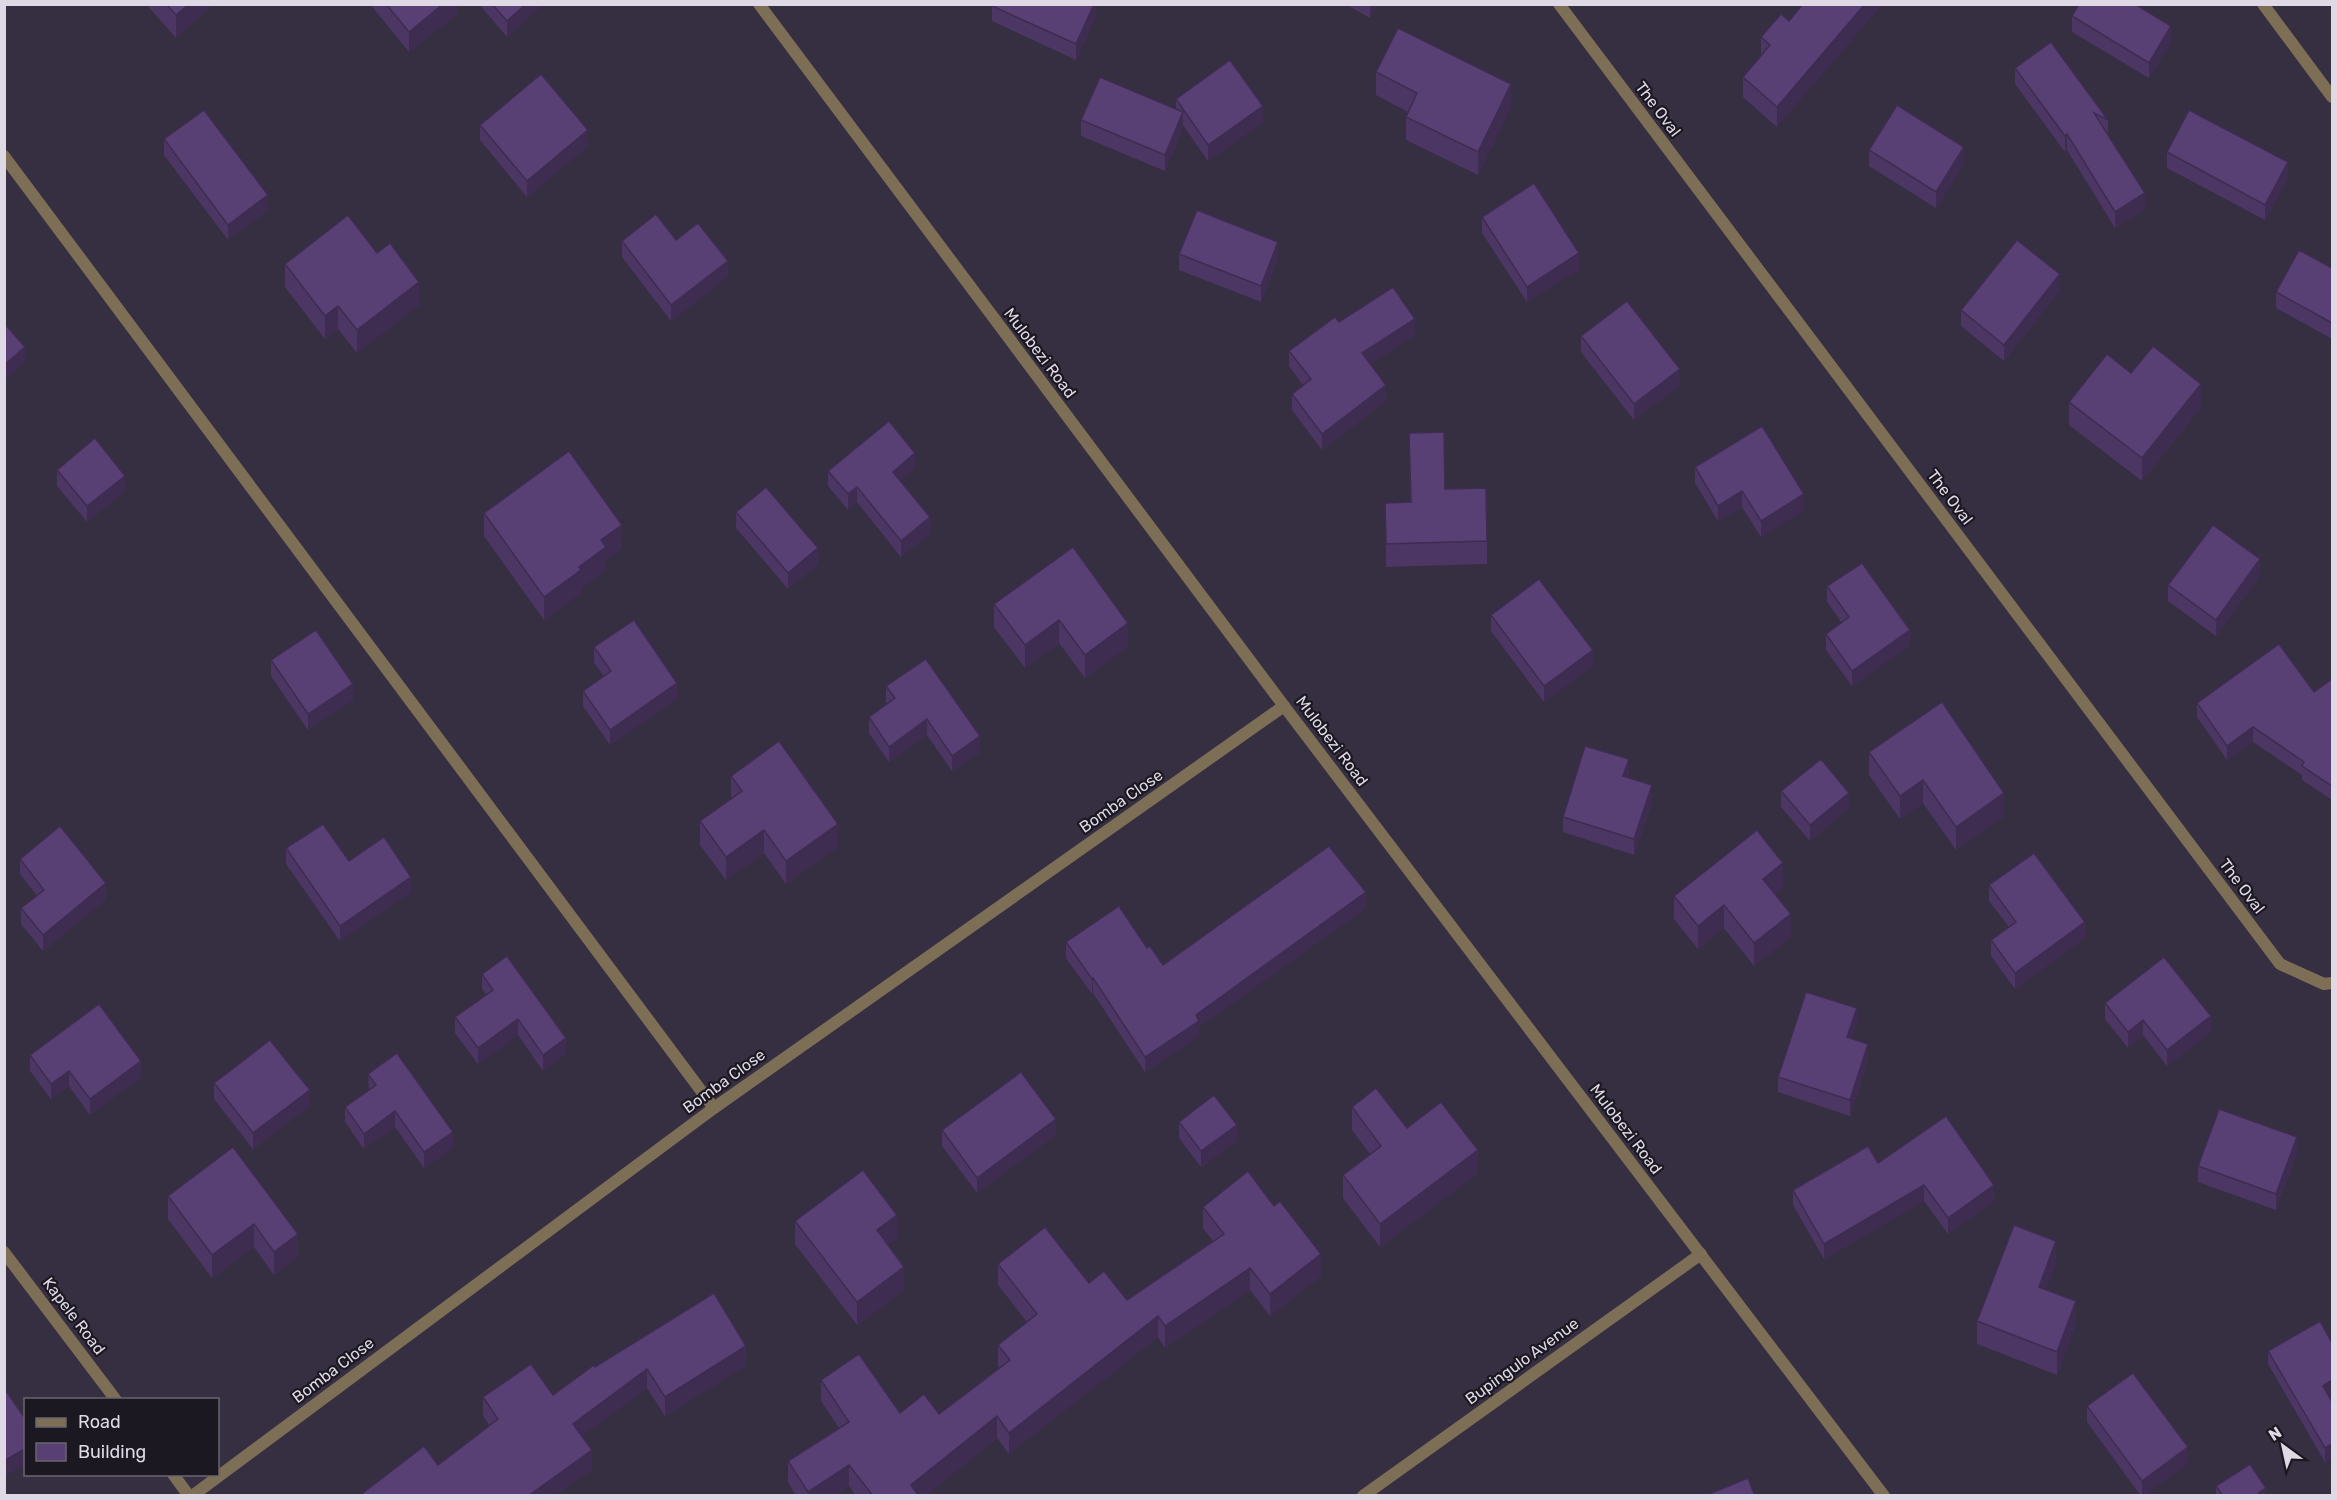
<svg xmlns="http://www.w3.org/2000/svg" width="2337" height="1500" viewBox="0 0 2337 1500" font-family="Rubik,sans-serif">
  <style>
    .lines { fill: none; stroke-linecap: round; stroke-linejoin: round }
    .minor { stroke: #7d6e56; stroke-width: 12 }
    .wall { fill: #4c3664 }
    .shaded-wall { fill: #3e2c51 }
    .building { fill: #583f74; stroke: #3e2c51; stroke-width: 1.5 }
    .labels { text-anchor: middle; dominant-baseline: central; stroke-width: 4.5; stroke-linejoin: round; paint-order: stroke }
    .street-label { font-size: 16px; fill: #ded9e5; stroke: #1c1821 }
  </style>
  <rect width="100%" height="100%" fill="#362e41"/>
  <g class="lines">
    <g class="minor">
      <polyline points="759,4 1284,706 1884,1496"/>
      <polyline points="1559,4 2280,964 2324,984 2332,983"/>
      <polyline points="2263,4 2332,97"/>
      <polyline points="4,156 714,1108"/>
      <polyline points="4,1252 116,1400"/>
      <polyline points="173,1474 189,1496"/>
      <polyline points="192,1496 714,1108 1284,706"/>
      <polyline points="1363,1496 1701,1254"/>
    </g>
  </g>
  <g class="wall">
    <polygon points="146,4 214,4 176,38"/>
    <polygon points="370,4 458,4 458,13 409,52"/>
    <polygon points="479,4 544,4 507,37"/>
    <polygon points="1096,4 1096,16 1076,60 992,21 992,6"/>
    <polygon points="1345,4 1377,4 1370,18"/>
    <polygon points="2072,16 2171,42 2149,78 2072,32"/>
    <polygon points="1789,21 1777,127 1743,97 1743,77 1761,56 1761,37"/>
    <polygon points="2015,68 2108,120 2108,134 2145,209 2115,228 2067,150 2065,152 2015,84"/>
    <polygon points="1376,72 1511,107 1478,175 1406,140 1406,117 1408,112 1376,95"/>
    <polygon points="1176,99 1263,122 1208,161 1183,125 1183,128 1165,171 1081,136 1081,120 1176,109"/>
    <polygon points="480,125 588,146 527,197 480,140"/>
    <polygon points="164,139 268,210 228,240 164,155"/>
    <polygon points="1869,150 1964,163 1936,208 1869,166"/>
    <polygon points="2167,152 2288,178 2265,220 2167,168"/>
    <polygon points="1482,217 1579,269 1527,302 1482,233"/>
    <polygon points="676,240 728,276 671,321 622,257 622,241"/>
    <polygon points="377,253 419,305 357,353 338,329 325,339 285,287 285,264"/>
    <polygon points="1179,254 1278,258 1261,302 1179,270"/>
    <polygon points="2332,268 2332,339 2276,308 2276,292"/>
    <polygon points="2060,290 2004,361 1961,326 1961,310"/>
    <polygon points="1339,322 1415,335 1370,364 1386,401 1322,450 1292,410 1292,394 1303,385 1289,366 1289,351"/>
    <polygon points="1581,336 1680,385 1634,420 1581,352"/>
    <polygon points="2131,373 2201,407 2142,481 2069,425 2069,402"/>
    <polygon points="1409,433 1445,489 1487,541 1487,564 1386,567 1385,503 1410,502"/>
    <polygon points="1695,467 1804,510 1761,537 1742,507 1718,521 1695,483"/>
    <polygon points="915,468 900,481 930,533 901,557 857,502 848,510 828,486 828,471"/>
    <polygon points="57,470 125,491 87,522 57,486"/>
    <polygon points="736,512 818,564 788,589 736,528"/>
    <polygon points="484,513 622,548 606,559 606,570 581,588 581,593 544,620 484,536"/>
    <polygon points="1073,547 1128,646 1085,678 1059,643 1025,668 994,627 994,604"/>
    <polygon points="2260,575 2216,636 2168,601 2168,585"/>
    <polygon points="1827,586 1910,645 1852,686 1826,650 1826,634 1842,623 1827,602"/>
    <polygon points="1491,615 1593,666 1544,702 1491,631"/>
    <polygon points="594,647 677,699 610,745 583,706 583,691 604,676 594,663"/>
    <polygon points="271,660 353,700 308,730 271,676"/>
    <polygon points="2332,679 2332,800 2302,780 2302,775 2253,742 2227,760 2197,717 2197,703 2314,692"/>
    <polygon points="886,686 980,752 952,771 927,735 889,762 869,733 869,717 887,704 886,702"/>
    <polygon points="1869,752 2004,816 1956,850 1923,803 1900,819 1869,775"/>
    <polygon points="1629,775 1628,778 1652,801 1634,855 1563,832 1563,817"/>
    <polygon points="731,776 838,847 786,884 764,853 726,880 700,845 700,821 731,799"/>
    <polygon points="1781,791 1849,808 1810,841 1781,807"/>
    <polygon points="286,848 349,861 411,892 340,941 286,864"/>
    <polygon points="20,859 106,899 43,951 21,924 21,908 37,896 20,874"/>
    <polygon points="1989,885 2085,938 2015,989 1991,956 1991,940 2009,927 1989,901"/>
    <polygon points="1783,886 1775,893 1791,937 1754,966 1724,928 1698,949 1674,919 1674,896"/>
    <polygon points="1366,908 1199,1027 1199,1036 1145,1072 1093,993 1092,994 1066,958 1066,942 1147,948 1163,965"/>
    <polygon points="482,974 566,1054 543,1071 518,1035 478,1064 455,1033 455,1017 486,995 482,989"/>
    <polygon points="2105,1003 2211,1032 2167,1066 2143,1035 2128,1048 2105,1019"/>
    <polygon points="1857,1023 1851,1039 1868,1060 1850,1116 1778,1092 1778,1077"/>
    <polygon points="30,1055 141,1077 90,1115 69,1086 51,1099 30,1071"/>
    <polygon points="368,1074 453,1148 424,1168 395,1127 364,1149 345,1122 345,1107 369,1090"/>
    <polygon points="214,1083 310,1106 253,1149 214,1099"/>
    <polygon points="1352,1107 1407,1128 1478,1173 1380,1247 1343,1198 1343,1175 1370,1154 1352,1130"/>
    <polygon points="1179,1122 1237,1141 1201,1167 1179,1138"/>
    <polygon points="942,1130 1056,1135 977,1193 942,1146"/>
    <polygon points="233,1147 298,1257 274,1275 254,1247 212,1278 168,1219 168,1196"/>
    <polygon points="2297,1153 2276,1210 2198,1182 2198,1166"/>
    <polygon points="1878,1163 1994,1201 1948,1234 1924,1201 1824,1259 1793,1205 1793,1190"/>
    <polygon points="1203,1207 1321,1276 1270,1316 1250,1290 1165,1348 1158,1337 1009,1454 997,1438 925,1496 856,1496 849,1486 835,1496 796,1496 788,1482 788,1461 839,1428 821,1401 821,1380 900,1413 939,1414 999,1368 998,1366 998,1345 1027,1322 998,1285 998,1264 1089,1283 1127,1300 1213,1241 1203,1228"/>
    <polygon points="795,1221 897,1238 888,1245 904,1290 857,1325 795,1244"/>
    <polygon points="2056,1264 2046,1290 2076,1324 2057,1375 1977,1344 1977,1321"/>
    <polygon points="2332,1343 2332,1394 2329,1396 2332,1402 2332,1457 2325,1462 2268,1364 2268,1351"/>
    <polygon points="746,1365 665,1416 647,1388 582,1436 592,1469 554,1496 359,1496 438,1465 490,1426 483,1416 483,1397 553,1395 595,1367"/>
    <polygon points="2087,1406 2188,1463 2143,1496 2141,1496 2087,1422"/>
    <polygon points="2216,1486 2266,1496 2216,1496"/>
  </g>
  <g class="shaded-wall">
    <polygon points="189,4 214,4 176,38 176,15"/>
    <polygon points="443,4 458,4 458,13 409,52 409,32"/>
    <polygon points="526,4 544,4 507,37 507,21"/>
    <polygon points="1094,4 1096,4 1096,16 1076,60 1076,44"/>
    <polygon points="1370,4 1377,4 1370,18"/>
    <polygon points="1865,4 1883,4 1777,127 1777,107"/>
    <polygon points="2171,26 2171,42 2149,78 2149,63"/>
    <polygon points="1511,84 1511,107 1478,175 1478,152"/>
    <polygon points="1263,106 1263,122 1208,161 1208,145"/>
    <polygon points="1183,112 1183,128 1165,171 1165,155"/>
    <polygon points="588,130 588,146 527,197 527,181"/>
    <polygon points="2067,134 2067,150 2065,152 2065,136"/>
    <polygon points="1964,147 1964,163 1936,208 1936,192"/>
    <polygon points="2288,162 2288,178 2265,220 2265,205"/>
    <polygon points="2145,193 2145,209 2115,228 2115,212"/>
    <polygon points="268,195 268,210 228,240 228,225"/>
    <polygon points="1278,242 1278,258 1261,302 1261,286"/>
    <polygon points="1579,253 1579,269 1527,302 1527,287"/>
    <polygon points="728,261 728,276 671,321 671,305"/>
    <polygon points="2060,274 2060,290 2004,361 2004,345"/>
    <polygon points="419,282 419,305 357,353 357,330"/>
    <polygon points="338,306 338,329 325,339 325,316"/>
    <polygon points="1415,319 1415,335 1362,369 1362,353"/>
    <polygon points="25,347 25,363 4,381 4,365"/>
    <polygon points="1680,369 1680,385 1634,420 1634,404"/>
    <polygon points="2201,384 2201,407 2142,481 2142,458"/>
    <polygon points="1386,385 1386,401 1322,450 1322,434"/>
    <polygon points="915,453 915,468 893,487 893,472"/>
    <polygon points="125,476 125,491 87,522 87,506"/>
    <polygon points="857,487 857,502 848,510 848,494"/>
    <polygon points="1742,491 1742,507 1718,521 1718,506"/>
    <polygon points="1804,494 1804,510 1761,537 1761,521"/>
    <polygon points="930,517 930,533 901,557 901,541"/>
    <polygon points="622,525 622,548 606,559 606,570 581,588 581,593 544,620 544,597 579,567 601,540"/>
    <polygon points="818,548 818,564 788,589 788,573"/>
    <polygon points="2260,559 2260,575 2216,636 2216,620"/>
    <polygon points="1059,620 1059,643 1025,668 1025,645"/>
    <polygon points="1128,623 1128,646 1085,678 1085,655"/>
    <polygon points="1910,630 1910,645 1852,686 1852,671"/>
    <polygon points="1593,650 1593,666 1544,702 1544,686"/>
    <polygon points="677,683 677,699 610,745 610,730"/>
    <polygon points="353,684 353,700 308,730 308,714"/>
    <polygon points="927,719 927,735 889,762 889,747"/>
    <polygon points="2253,727 2253,742 2227,760 2227,746"/>
    <polygon points="980,736 980,752 952,771 952,756"/>
    <polygon points="1629,759 1629,775 1623,792 1623,776"/>
    <polygon points="1923,780 1923,803 1900,819 1900,796"/>
    <polygon points="1652,785 1652,801 1634,855 1634,839"/>
    <polygon points="1849,793 1849,808 1810,841 1810,825"/>
    <polygon points="2004,793 2004,816 1956,850 1956,827"/>
    <polygon points="838,824 838,847 786,884 786,861"/>
    <polygon points="764,830 764,853 726,880 726,857"/>
    <polygon points="1783,863 1783,886 1763,902 1763,879"/>
    <polygon points="411,877 411,892 340,941 340,926"/>
    <polygon points="106,883 106,899 43,951 43,935"/>
    <polygon points="1366,892 1366,908 1199,1027 1199,1036 1145,1072 1145,1057 1196,1015"/>
    <polygon points="1724,905 1724,928 1698,949 1698,926"/>
    <polygon points="1791,914 1791,937 1754,966 1754,943"/>
    <polygon points="2085,922 2085,938 2015,989 2015,973"/>
    <polygon points="1093,978 1093,993 1092,994 1092,979"/>
    <polygon points="1857,1008 1857,1023 1847,1053 1847,1037"/>
    <polygon points="2211,1016 2211,1032 2167,1066 2167,1050"/>
    <polygon points="518,1019 518,1035 478,1064 478,1048"/>
    <polygon points="2143,1020 2143,1035 2128,1048 2128,1032"/>
    <polygon points="566,1038 566,1054 543,1071 543,1055"/>
    <polygon points="1868,1044 1868,1060 1850,1116 1850,1100"/>
    <polygon points="141,1061 141,1077 90,1115 90,1099"/>
    <polygon points="69,1071 69,1086 51,1099 51,1084"/>
    <polygon points="310,1090 310,1106 253,1149 253,1133"/>
    <polygon points="395,1111 395,1127 364,1149 364,1134"/>
    <polygon points="1056,1119 1056,1135 977,1193 977,1178"/>
    <polygon points="1237,1125 1237,1141 1201,1167 1201,1151"/>
    <polygon points="453,1132 453,1148 424,1168 424,1152"/>
    <polygon points="2297,1137 2297,1153 2276,1210 2276,1194"/>
    <polygon points="1478,1150 1478,1173 1380,1247 1380,1224"/>
    <polygon points="1924,1185 1924,1201 1824,1259 1824,1244"/>
    <polygon points="1994,1185 1994,1201 1948,1234 1948,1218"/>
    <polygon points="897,1215 897,1238 877,1253 877,1230"/>
    <polygon points="254,1224 254,1247 212,1278 212,1255"/>
    <polygon points="298,1234 298,1257 274,1275 274,1252"/>
    <polygon points="2056,1241 2056,1264 2039,1310 2039,1287"/>
    <polygon points="1321,1254 1321,1276 1270,1316 1270,1294"/>
    <polygon points="904,1267 904,1290 857,1325 857,1302"/>
    <polygon points="1250,1268 1250,1290 1165,1348 1165,1326"/>
    <polygon points="2076,1301 2076,1324 2057,1375 2057,1352"/>
    <polygon points="1158,1316 1158,1337 1009,1454 1009,1433"/>
    <polygon points="746,1346 746,1365 665,1416 665,1397"/>
    <polygon points="647,1369 647,1388 573,1443 573,1424"/>
    <polygon points="2332,1380 2332,1394 2323,1400 2323,1386"/>
    <polygon points="997,1416 997,1438 925,1496 911,1496 911,1485"/>
    <polygon points="2332,1444 2332,1457 2325,1462 2325,1448"/>
    <polygon points="2188,1447 2188,1463 2143,1496 2142,1496 2142,1481"/>
    <polygon points="26,1448 26,1464 4,1477 4,1461"/>
    <polygon points="592,1450 592,1469 554,1496 528,1496"/>
    <polygon points="849,1465 849,1486 835,1496 808,1496 808,1492"/>
    <polygon points="2266,1488 2266,1496 2259,1496 2259,1493"/>
  </g>
  <g class="building">
    <polygon points="166,4 189,4 176,15"/>
    <polygon points="386,4 443,4 409,32"/>
    <polygon points="492,4 526,4 507,21"/>
    <polygon points="993,4 1094,4 1076,44 992,6"/>
    <polygon points="1803,4 1865,4 1777,107 1743,77 1770,45 1761,37 1781,14 1789,21"/>
    <polygon points="2079,4 2135,4 2171,26 2149,63 2072,16"/>
    <polygon points="1398,28 1511,84 1478,152 1406,117 1417,93 1376,72"/>
    <polygon points="2051,42 2108,120 2094,113 2145,193 2115,212 2067,134 2065,136 2015,68"/>
    <polygon points="1230,60 1263,106 1208,145 1176,99"/>
    <polygon points="541,74 588,130 527,181 480,125"/>
    <polygon points="1100,77 1183,112 1165,155 1081,120"/>
    <polygon points="1897,105 1964,147 1936,192 1869,150"/>
    <polygon points="204,110 268,195 228,225 164,139"/>
    <polygon points="2189,110 2288,162 2265,205 2167,152"/>
    <polygon points="1534,183 1579,253 1527,287 1482,217"/>
    <polygon points="1197,210 1278,242 1261,286 1179,254"/>
    <polygon points="656,214 676,240 698,223 728,261 671,305 622,241"/>
    <polygon points="348,215 377,253 390,243 419,282 357,330 338,306 325,316 285,264"/>
    <polygon points="2017,240 2060,274 2004,345 1961,310"/>
    <polygon points="2299,250 2332,268 2332,323 2276,292"/>
    <polygon points="1393,287 1415,319 1362,353 1386,385 1322,434 1292,394 1311,379 1289,351 1335,317 1339,322"/>
    <polygon points="1627,301 1680,369 1634,404 1581,336"/>
    <polygon points="4,323 25,347 4,365"/>
    <polygon points="2153,346 2201,384 2142,458 2069,402 2107,354 2131,373"/>
    <polygon points="889,421 915,453 893,472 930,517 901,541 857,487 848,494 828,471"/>
    <polygon points="1762,426 1804,494 1761,521 1742,491 1718,506 1695,467"/>
    <polygon points="1444,432 1445,489 1486,488 1487,541 1386,544 1385,503 1411,502 1409,433"/>
    <polygon points="95,438 125,476 87,506 57,470"/>
    <polygon points="569,451 622,525 601,540 606,547 579,567 581,570 544,597 484,513"/>
    <polygon points="766,487 818,548 788,573 736,512"/>
    <polygon points="2213,525 2260,559 2216,620 2168,585"/>
    <polygon points="1073,547 1128,623 1085,655 1059,620 1025,645 994,604"/>
    <polygon points="1862,563 1910,630 1852,671 1826,634 1849,617 1827,586"/>
    <polygon points="1539,579 1593,650 1544,686 1491,615"/>
    <polygon points="634,620 677,683 610,730 583,691 611,671 594,647"/>
    <polygon points="316,630 353,684 308,714 271,660"/>
    <polygon points="2279,644 2314,692 2332,679 2332,786 2302,766 2304,762 2253,727 2227,746 2197,703"/>
    <polygon points="926,659 980,736 952,756 927,719 889,747 869,717 895,698 886,686"/>
    <polygon points="1942,702 2004,793 1956,827 1923,780 1900,796 1869,752"/>
    <polygon points="779,741 838,824 786,861 764,830 726,857 700,821 742,791 731,776"/>
    <polygon points="1585,746 1629,759 1623,776 1652,785 1634,839 1563,817"/>
    <polygon points="1821,759 1849,793 1810,825 1781,791"/>
    <polygon points="323,824 349,861 384,837 411,877 340,926 286,848"/>
    <polygon points="60,826 106,883 43,935 21,908 44,890 20,859"/>
    <polygon points="1757,830 1783,863 1763,879 1791,914 1754,943 1724,905 1698,926 1674,896"/>
    <polygon points="1329,846 1366,892 1196,1015 1199,1021 1145,1057 1093,978 1092,979 1066,942 1119,906 1147,948 1150,946 1163,965"/>
    <polygon points="2034,853 2085,922 2015,973 1991,940 2016,922 1989,885"/>
    <polygon points="507,956 566,1038 543,1055 518,1019 478,1048 455,1017 493,990 482,974"/>
    <polygon points="2164,957 2211,1016 2167,1050 2143,1020 2128,1032 2105,1003"/>
    <polygon points="1806,992 1857,1008 1847,1037 1868,1044 1850,1100 1778,1077"/>
    <polygon points="99,1004 141,1061 90,1099 69,1071 51,1084 30,1055"/>
    <polygon points="270,1040 310,1090 253,1133 214,1083"/>
    <polygon points="397,1053 453,1132 424,1152 395,1111 364,1134 345,1107 376,1085 368,1074"/>
    <polygon points="1021,1072 1056,1119 977,1178 942,1130"/>
    <polygon points="1376,1088 1407,1128 1441,1102 1478,1150 1380,1224 1343,1175 1381,1146 1352,1107"/>
    <polygon points="1214,1095 1237,1125 1201,1151 1179,1122"/>
    <polygon points="2219,1109 2297,1137 2276,1194 2198,1166"/>
    <polygon points="1946,1116 1994,1185 1948,1218 1924,1185 1824,1244 1793,1190 1868,1146 1878,1163"/>
    <polygon points="233,1147 298,1234 274,1252 254,1224 212,1255 168,1196"/>
    <polygon points="863,1170 897,1215 877,1230 904,1267 857,1302 795,1221"/>
    <polygon points="1248,1171 1274,1206 1280,1201 1321,1254 1270,1294 1250,1268 1165,1326 1158,1316 1009,1433 997,1416 911,1485 919,1496 873,1496 849,1465 808,1492 788,1461 849,1422 821,1380 859,1354 900,1413 924,1394 939,1414 1010,1360 998,1345 1037,1314 998,1264 1045,1227 1089,1283 1104,1271 1127,1300 1224,1234 1203,1207"/>
    <polygon points="2014,1225 2056,1241 2039,1287 2076,1301 2057,1352 1977,1321"/>
    <polygon points="714,1293 746,1346 665,1397 647,1369 573,1424 592,1450 528,1496 359,1496 424,1446 438,1465 498,1419 483,1397 531,1364 553,1395 594,1365 595,1367"/>
    <polygon points="2320,1321 2332,1343 2332,1380 2323,1386 2332,1402 2332,1444 2325,1448 2268,1351"/>
    <polygon points="2133,1373 2188,1447 2142,1481 2087,1406"/>
    <polygon points="4,1388 26,1420 26,1448 4,1461"/>
    <polygon points="2250,1464 2266,1488 2259,1493 2259,1496 2223,1496 2216,1486"/>
    <polygon points="1748,1478 1755,1496 1704,1496"/>
  </g>
  <g class="labels">
    <g class="street-label">
      <text transform="translate(1658 109) rotate(53)">The Oval</text>
      <text transform="translate(1040 353) rotate(53)">Mulobezi Road</text>
      <text transform="translate(1950 497) rotate(53)">The Oval</text>
      <text transform="translate(1332 741) rotate(53)">Mulobezi Road</text>
      <text transform="translate(1121 801) rotate(-35)">Bomba Close</text>
      <text transform="translate(2242 886) rotate(53)">The Oval</text>
      <text transform="translate(724 1081) rotate(-36)">Bomba Close</text>
      <text transform="translate(1626 1129) rotate(53)">Mulobezi Road</text>
      <text transform="translate(74 1316) rotate(53)">Kapele Road</text>
      <text transform="translate(1522 1361) rotate(-36)">Bupingulo Avenue</text>
      <text transform="translate(333 1370) rotate(-37)">Bomba Close</text>
    </g>
  </g>
  <rect width="2337" height="1500" fill="none" stroke="#ded9e5" stroke-width="12"/>
  <rect x="24" y="1398" width="195" height="78" fill="#1c1821" stroke="#6a656f" stroke-width="1.5"/>
  <rect x="36" y="1418" width="30" height="9" fill="#7d6e56" stroke="#6a656f" stroke-width="1.5"/>
  <text x="78" y="1428" font-size="18" fill="#ded9e5">Road</text>
  <rect x="36" y="1443" width="30" height="18" fill="#583f74" stroke="#6a656f" stroke-width="1.5"/>
  <text x="78" y="1458" font-size="18" fill="#ded9e5">Building</text>
  <g transform="translate(2283 1446) rotate(327)" stroke="#1c1821" stroke-width="4.5" paint-order="stroke">
  <path d="M0-4.5L10 22L0 15L-10 22Z" fill="#ded9e5"/>
  <text y="-9" font-size="16" font-weight="bold" text-anchor="middle" fill="#ded9e5">N</text>
  </g>
</svg>
